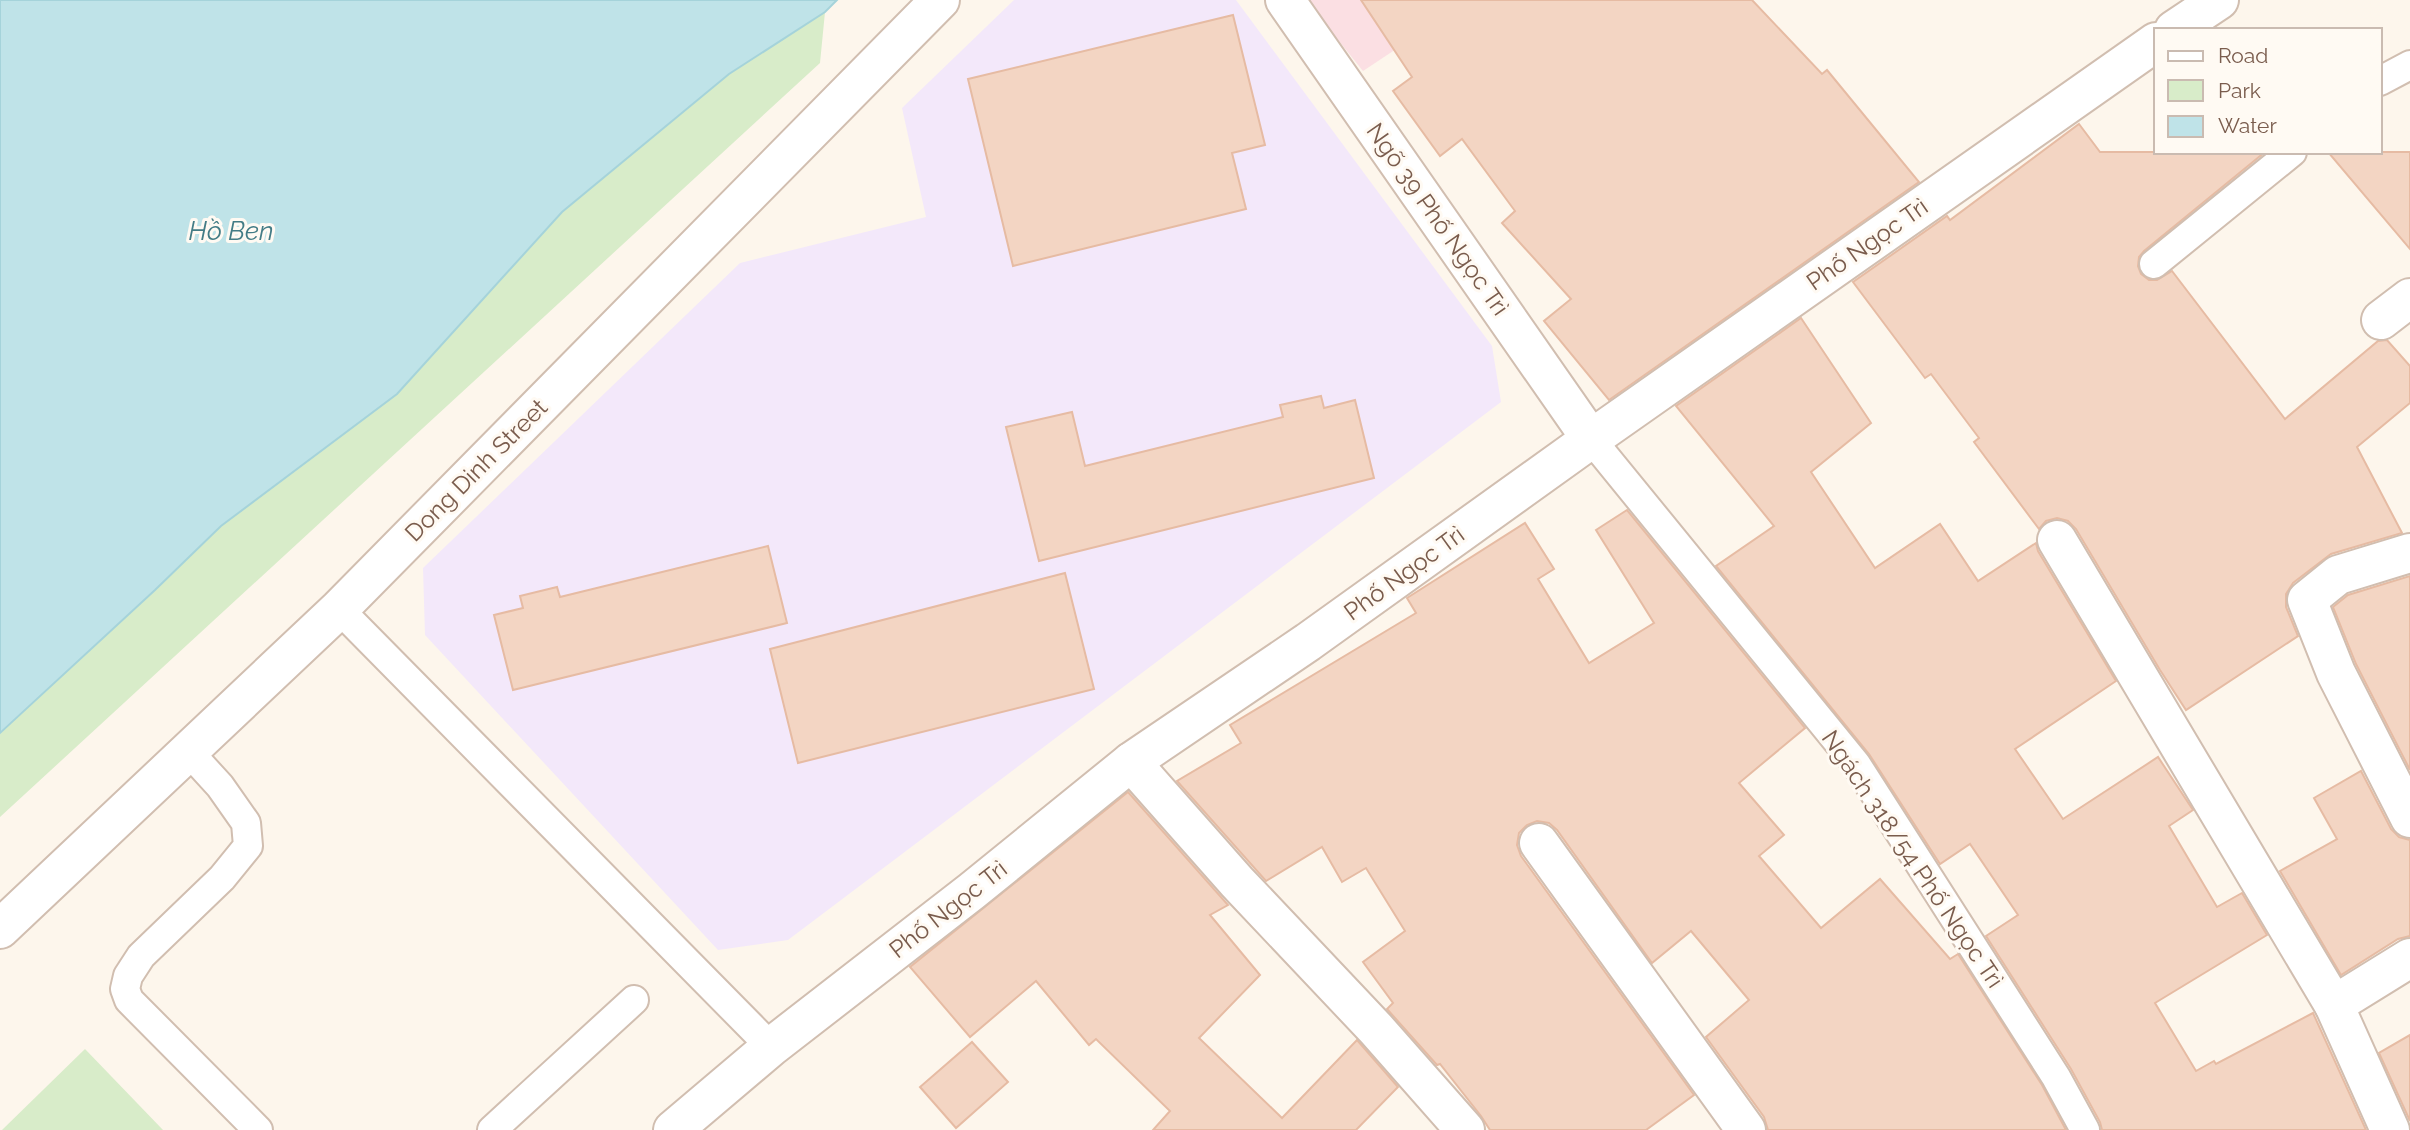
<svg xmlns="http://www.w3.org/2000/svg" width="2410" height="1130" viewBox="0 0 2410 1130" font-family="Raleway,sans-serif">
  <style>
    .education { fill: #f3e8fa }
    .medical { fill: #fbdfe3 }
    .green { fill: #d8ecc9 }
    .water { fill: #bfe3e8; stroke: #a5d3da; stroke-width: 2 }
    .building { fill: #f3d5c3; stroke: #e6bba3; stroke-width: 2 }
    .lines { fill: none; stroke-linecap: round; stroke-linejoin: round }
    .service-casing { stroke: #d1beb0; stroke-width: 32 }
    .minor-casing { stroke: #d1beb0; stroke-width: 42 }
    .tertiary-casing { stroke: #d1beb0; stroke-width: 42 }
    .service { stroke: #fff; stroke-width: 28 }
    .minor { stroke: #fff; stroke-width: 38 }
    .tertiary { stroke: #fff; stroke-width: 38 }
    .labels { text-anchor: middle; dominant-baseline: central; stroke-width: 6; stroke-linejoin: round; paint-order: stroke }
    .street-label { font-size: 24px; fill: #7a5c4d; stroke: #fffaf3 }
    .water-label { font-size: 26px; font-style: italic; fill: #437c86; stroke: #fffaf3 }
  </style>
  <rect width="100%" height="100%" fill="#fdf6ec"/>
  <polygon class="education" points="1014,0 1236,0 1492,346 1501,402 788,940 718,950 425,635 423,568 740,263 926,217 902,108"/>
  <polygon class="medical" points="1306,0 1470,0 1363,71"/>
  <g class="green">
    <polygon points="825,12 820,63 0,817 0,733 155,590 221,526 397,394 562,212 729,74"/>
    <polygon points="85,1049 163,1130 2,1130"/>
  </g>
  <polygon class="water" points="0,0 837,0 825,12 729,74 562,212 397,394 221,526 155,590 0,733"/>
  <g class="building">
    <polygon points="1361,0 1752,0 1822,74 1827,70 1919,182 1609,400 1544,321 1571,299 1502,223 1515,211 1462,139 1440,156 1393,91 1412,77"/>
    <polygon points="1233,15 1265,145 1232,153 1246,209 1013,266 968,79"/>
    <polygon points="2079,124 2100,152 2265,152 2144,251 2139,257 2138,266 2141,274 2149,280 2157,280 2172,271 2285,419 2378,341 2387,340 2410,366 2410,403 2357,447 2402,533 2331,554 2293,583 2286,594 2286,607 2298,636 2186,710 2160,670 2076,529 2068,521 2057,518 2046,521 2039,529 1974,442 1979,438 1931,374 1925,378 1853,282 1947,216 1950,220"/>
    <polygon points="2328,152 2410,152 2410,249"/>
    <polygon points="1801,318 1871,423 1811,472 1875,568 1940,524 1978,581 2036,543 2038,551 2116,681 2015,749 2063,819 2158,757 2193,810 2169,826 2217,907 2242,893 2267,935 2155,1003 2196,1071 2214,1061 2216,1064 2313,1013 2366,1130 2102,1130 2100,1122 2071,1069 1986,936 2018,915 1970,844 1940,864 1869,754 1716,566 1774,526 1676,406"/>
    <polygon points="1321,396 1324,408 1355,400 1374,478 1039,561 1006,427 1072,412 1085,466 1283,417 1280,405"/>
    <polygon points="1627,510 1805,728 1739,783 1784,835 1759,856 1821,928 1880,879 1950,959 1958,954 2042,1085 2066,1130 1768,1130 1764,1117 1706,1037 1749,1000 1691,931 1652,963 1557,830 1549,823 1537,821 1527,825 1519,833 1517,845 1521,856 1694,1095 1646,1130 1490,1130 1481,1116 1440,1064 1437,1065 1387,1009 1393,1003 1363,962 1405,931 1366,868 1342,882 1322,847 1266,881 1177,781 1241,743 1230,725 1416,613 1407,598 1525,523 1554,569 1538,579 1589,663 1654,623 1596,530"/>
    <polygon points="768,546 787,623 513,690 494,615 523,608 520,596 557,587 560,597"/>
    <polygon points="1065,573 1094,689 798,763 770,649"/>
    <polygon points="2410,576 2410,770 2356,664 2333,607 2348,595"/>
    <polygon points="2361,771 2391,829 2399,837 2410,840 2410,936 2398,939 2341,975 2280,871 2337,839 2314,798"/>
    <polygon points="1128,792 1228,905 1210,915 1260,975 1199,1038 1282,1118 1357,1040 1398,1087 1356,1130 1153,1130 1170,1111 1096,1039 1089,1045 1036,981 970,1037 910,967"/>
    <polygon points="2410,1035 2410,1121 2379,1053"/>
    <polygon points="972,1042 1008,1082 956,1128 920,1087"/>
  </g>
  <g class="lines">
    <defs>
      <g id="service">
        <polyline points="2380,81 2410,65"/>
        <polyline points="2154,264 2292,152"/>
        <polyline points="1591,439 1856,764 2056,1077 2085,1130"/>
        <polyline points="339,609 771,1047"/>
        <polyline points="188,751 220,786 246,823 248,846 222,878 141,956 128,976 125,989 129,1000 258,1130"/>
        <polyline points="492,1130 634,1000"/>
      </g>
      <g id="minor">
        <polyline points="1285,0 1591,439"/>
        <polyline points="2381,320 2410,298"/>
        <polyline points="2057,540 2334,1005"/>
        <polyline points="2410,553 2338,575 2307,600 2336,673 2410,818"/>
        <polyline points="1131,762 1237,882 1376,1029 1465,1130"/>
        <polyline points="1539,843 1746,1130"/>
        <polyline points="2390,1130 2334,1005 2410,958"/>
      </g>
      <g id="tertiary">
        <polyline points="2174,30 2219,0"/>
        <polyline points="0,929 339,609 940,0"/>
        <polyline points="673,1130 771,1047 972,891 1131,762 1308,642 1591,439 2156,42"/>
      </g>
    </defs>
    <use href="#service" class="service-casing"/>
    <use href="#minor" class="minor-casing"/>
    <use href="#tertiary" class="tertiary-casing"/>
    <use href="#service" class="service"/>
    <use href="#minor" class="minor"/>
    <use href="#tertiary" class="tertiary"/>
  </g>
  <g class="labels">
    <g class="street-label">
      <text transform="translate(1438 219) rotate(55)">Ngõ 39 Phố Ngọc Trì</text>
      <text transform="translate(1867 244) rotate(-35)">Phố Ngọc Trì</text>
      <text transform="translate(476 470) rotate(-45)">Dong Dinh Street</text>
      <text transform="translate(1404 573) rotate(-36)">Phố Ngọc Trì</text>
      <text transform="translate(1913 859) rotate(56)">Ngách 318/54 Phố Ngọc Trì</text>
      <text transform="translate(948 909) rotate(-38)">Phố Ngọc Trì</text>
    </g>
    <g class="water-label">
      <text x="231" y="231">Hồ Ben</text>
    </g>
  </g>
  <rect x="2154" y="28" width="228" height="126" fill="#fffaf3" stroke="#cabbb1" stroke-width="2"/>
  <rect x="2168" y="51" width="35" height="10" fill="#ffffff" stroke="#cabbb1" stroke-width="2"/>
  <text x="2218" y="63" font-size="21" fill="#7a5c4d">Road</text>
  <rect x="2168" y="80" width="35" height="21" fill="#d8ecc9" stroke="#cabbb1" stroke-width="2"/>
  <text x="2218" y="98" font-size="21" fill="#7a5c4d">Park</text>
  <rect x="2168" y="116" width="35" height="21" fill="#bfe3e8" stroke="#cabbb1" stroke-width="2"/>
  <text x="2218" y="133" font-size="21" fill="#7a5c4d">Water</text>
</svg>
